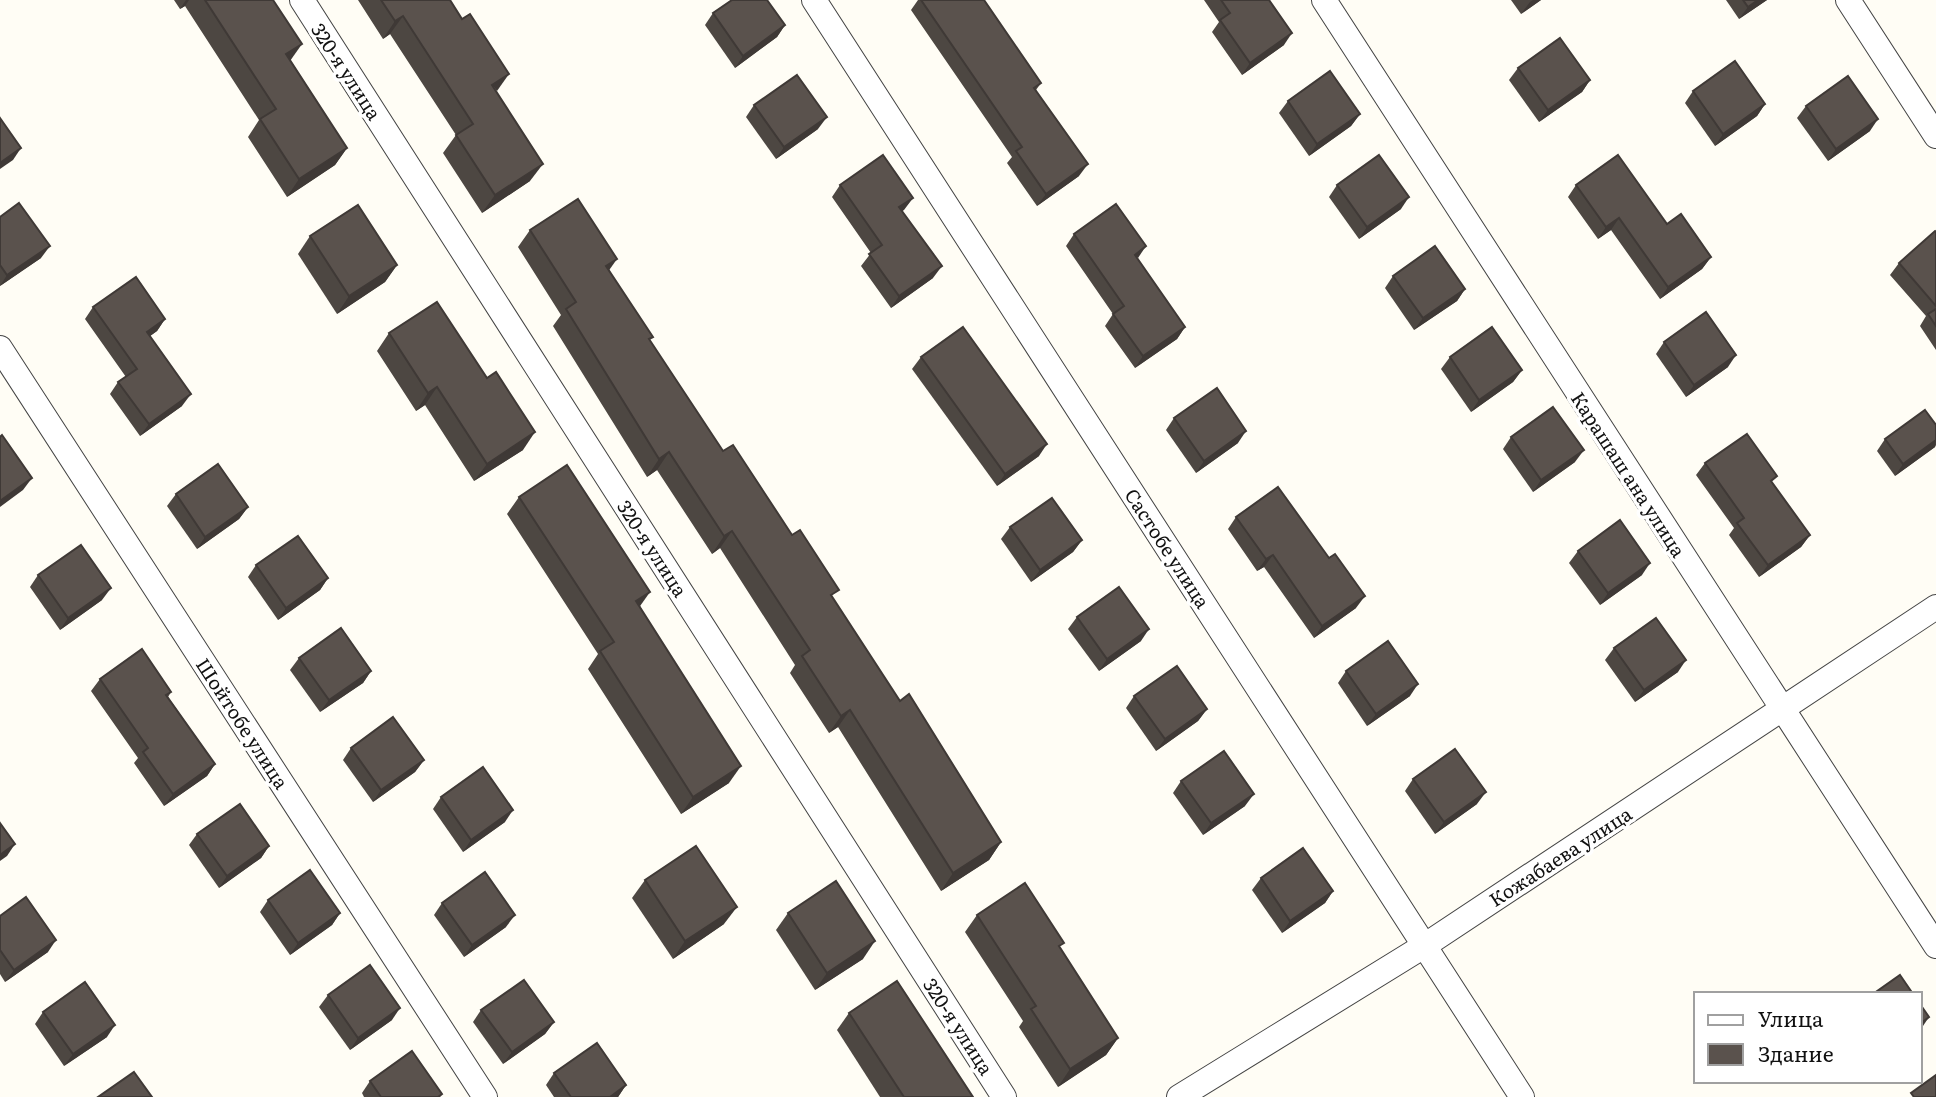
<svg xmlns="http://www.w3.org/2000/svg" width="1936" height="1097" viewBox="0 0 1936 1097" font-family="Literata,serif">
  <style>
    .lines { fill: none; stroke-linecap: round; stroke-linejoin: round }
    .minor-casing { stroke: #444; stroke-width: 26 }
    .minor { stroke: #fff; stroke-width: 24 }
    .wall { fill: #4d4742 }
    .shaded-wall { fill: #3f3936 }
    .building { fill: #5a524d; stroke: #3f3936; stroke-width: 2 }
    .labels { text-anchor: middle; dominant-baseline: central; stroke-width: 7; stroke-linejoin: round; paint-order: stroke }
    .street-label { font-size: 19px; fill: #111; stroke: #fff }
  </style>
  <rect width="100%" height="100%" fill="#fffdf5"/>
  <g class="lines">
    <defs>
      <g id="minor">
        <polyline points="302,0 1004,1097"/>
        <polyline points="814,0 1522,1097"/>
        <polyline points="1324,0 1936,946"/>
        <polyline points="1848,0 1936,136"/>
        <polyline points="0,348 485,1097"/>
        <polyline points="1179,1097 1424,946 1936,607"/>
      </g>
    </defs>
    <use href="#minor" class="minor-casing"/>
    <use href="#minor" class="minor"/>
  </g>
  <g class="wall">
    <polygon points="174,0 273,0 291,61 347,148 335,165 287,197 248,137 259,120 185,6 180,9"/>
    <polygon points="358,0 450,0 496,92 530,181 482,213 443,153 456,135 390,34 383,39"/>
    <polygon points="918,0 984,0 1041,83 1036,90 1079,176 1037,206 1007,163 1012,157 911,10"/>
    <polygon points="1204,0 1269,0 1284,45 1242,75 1212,32 1219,22"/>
    <polygon points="1511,0 1541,0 1521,14"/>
    <polygon points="1726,0 1767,0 1739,19"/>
    <polygon points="713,13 785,25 777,37 735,68 705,25"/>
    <polygon points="1518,68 1590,80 1582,92 1539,122 1509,80"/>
    <polygon points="1693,91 1765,104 1757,116 1715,146 1685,103"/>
    <polygon points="1288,101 1360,114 1351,126 1309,156 1279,113"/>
    <polygon points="754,105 818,129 776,159 746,117"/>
    <polygon points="1806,106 1870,131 1828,161 1797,118"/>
    <polygon points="840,185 913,198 902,211 933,278 891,308 861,266 871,253 832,197"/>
    <polygon points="1337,185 1401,209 1359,239 1329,197"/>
    <polygon points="1576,185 1711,257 1702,269 1660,299 1611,230 1598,239 1568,197"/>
    <polygon points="0,217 41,258 0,286"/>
    <polygon points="530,230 609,270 650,341 723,451 833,598 900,701 1001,842 989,860 941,891 838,727 829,733 790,673 795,665 720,548 712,554 657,470 647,477 553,326 561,315 518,247"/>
    <polygon points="1936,232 1936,350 1920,326 1926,316 1890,275 1899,263"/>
    <polygon points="1074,234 1138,259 1185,327 1177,339 1135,368 1105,326 1113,314 1066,246"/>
    <polygon points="310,236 397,265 385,282 337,314 298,254"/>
    <polygon points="1393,276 1465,289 1457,301 1414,330 1385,288"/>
    <polygon points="93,307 165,319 157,331 150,336 182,406 140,436 110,394 118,382 126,377 85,319"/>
    <polygon points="389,333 523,450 474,481 425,405 416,411 377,351"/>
    <polygon points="1664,342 1728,367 1686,397 1656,354"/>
    <polygon points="921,357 1039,456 997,486 912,369"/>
    <polygon points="1450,357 1522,370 1513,382 1471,412 1441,369"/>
    <polygon points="1174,418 1238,443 1196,473 1166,430"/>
    <polygon points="1936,425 1936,445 1935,447 1895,476 1877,451 1885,439"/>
    <polygon points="1511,437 1575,462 1533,492 1503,449"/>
    <polygon points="1705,463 1772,483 1810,535 1801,547 1759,577 1729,535 1734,528 1696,475"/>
    <polygon points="176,494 248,507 239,519 197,549 167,506"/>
    <polygon points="519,497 640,606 729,783 681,814 588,669 598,654 507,514"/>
    <polygon points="1236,517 1356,608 1314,638 1264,567 1257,571 1228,529"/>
    <polygon points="1010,527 1082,540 1073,552 1031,582 1001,539"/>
    <polygon points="1578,551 1642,575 1600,605 1569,563"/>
    <polygon points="256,565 328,578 320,590 278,620 248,577"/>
    <polygon points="38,575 102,600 60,630 30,587"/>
    <polygon points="1077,617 1141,641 1099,671 1068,629"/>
    <polygon points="1614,648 1678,672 1635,702 1605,660"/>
    <polygon points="299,658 371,671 363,683 320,712 290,670"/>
    <polygon points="1346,671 1410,696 1367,726 1338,683"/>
    <polygon points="100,679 171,692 168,697 215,764 207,776 164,806 134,763 138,758 91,691"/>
    <polygon points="1134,696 1207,709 1198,721 1156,751 1126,708"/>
    <polygon points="351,748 424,760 415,772 373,802 343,760"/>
    <polygon points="1413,779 1477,804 1435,834 1405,791"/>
    <polygon points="1181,781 1245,806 1203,835 1173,793"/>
    <polygon points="441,797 505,822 463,852 433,809"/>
    <polygon points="197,834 269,846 261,858 219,888 189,845"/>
    <polygon points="1261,878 1333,891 1325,903 1282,933 1252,890"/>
    <polygon points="645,880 724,924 673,959 632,898"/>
    <polygon points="268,900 340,913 332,925 290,955 260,912"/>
    <polygon points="442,903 506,927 464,957 434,915"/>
    <polygon points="788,913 863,959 815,990 776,930"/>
    <polygon points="977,915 1060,948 1118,1038 1106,1055 1058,1087 1019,1027 1023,1021 965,932"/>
    <polygon points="0,916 48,952 5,982 0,974"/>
    <polygon points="328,995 392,1020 350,1050 319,1007"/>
    <polygon points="481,1010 554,1022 545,1034 503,1064 473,1022"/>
    <polygon points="43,1012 107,1037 64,1066 35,1024"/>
    <polygon points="849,1013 973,1097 880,1097 837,1030"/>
    <polygon points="554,1073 626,1085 618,1097 554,1097 546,1085"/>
    <polygon points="370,1081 442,1094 440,1097 364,1097 362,1093"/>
  </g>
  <g class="shaded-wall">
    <polygon points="186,0 189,0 185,6 180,9"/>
    <polygon points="1533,0 1541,0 1521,14 1530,2"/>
    <polygon points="1758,0 1767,0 1739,19 1748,7"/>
    <polygon points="403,16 390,34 383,39 395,21"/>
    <polygon points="785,25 777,37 735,68 743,56"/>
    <polygon points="1292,33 1284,45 1242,75 1250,63"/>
    <polygon points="302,44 290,61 286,54"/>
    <polygon points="509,74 497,91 492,85"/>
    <polygon points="1590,80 1582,92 1539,122 1548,110"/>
    <polygon points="1765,104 1757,116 1715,146 1723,134"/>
    <polygon points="1360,114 1351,126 1309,156 1317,144"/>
    <polygon points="827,117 818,129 776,159 784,147"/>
    <polygon points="1878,119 1870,131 1828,161 1836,149"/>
    <polygon points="21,148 13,160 0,169 0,163"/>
    <polygon points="347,148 335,165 287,197 299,179"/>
    <polygon points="543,164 530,181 482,213 495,195"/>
    <polygon points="1088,164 1079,176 1037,206 1046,194"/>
    <polygon points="1409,197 1401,209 1359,239 1367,227"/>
    <polygon points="913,198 904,210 891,219 899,207"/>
    <polygon points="1619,218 1611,230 1598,239 1606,227"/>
    <polygon points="50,246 41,258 0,286 7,275"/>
    <polygon points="1146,246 1138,258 1135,255"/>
    <polygon points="1711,257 1702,269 1660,299 1668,287"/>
    <polygon points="617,259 605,276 606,266"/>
    <polygon points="397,265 385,282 337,314 349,296"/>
    <polygon points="942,266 933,278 891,308 899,296"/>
    <polygon points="1465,289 1457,301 1414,330 1423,318"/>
    <polygon points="165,319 157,331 139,344 147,332"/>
    <polygon points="1185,327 1177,339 1135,368 1143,356"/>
    <polygon points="1736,355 1728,367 1686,397 1694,385"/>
    <polygon points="1522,370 1513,382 1471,412 1479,400"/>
    <polygon points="437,387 425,405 416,411 428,393"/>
    <polygon points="191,394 182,406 140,436 149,424"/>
    <polygon points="1246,431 1238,443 1196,473 1204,461"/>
    <polygon points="535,432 523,450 474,481 487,464"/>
    <polygon points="1936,440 1935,447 1895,476 1903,464"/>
    <polygon points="1047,444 1039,456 997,486 1005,474"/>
    <polygon points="1584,450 1575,462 1533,492 1541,480"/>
    <polygon points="669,452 657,470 647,477 659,459"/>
    <polygon points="32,478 23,490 0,507 0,501"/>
    <polygon points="248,507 239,519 197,549 205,537"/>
    <polygon points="732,531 720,548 712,554 724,536"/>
    <polygon points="1810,535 1801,547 1759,577 1768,565"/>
    <polygon points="1082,540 1073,552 1031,582 1040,570"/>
    <polygon points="1273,555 1264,567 1257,571 1266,559"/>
    <polygon points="1650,563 1642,575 1600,605 1608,593"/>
    <polygon points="328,578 320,590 278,620 286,608"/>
    <polygon points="111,588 102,600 60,630 68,618"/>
    <polygon points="650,592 638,609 636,601"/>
    <polygon points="1365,596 1356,608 1314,638 1322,626"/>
    <polygon points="1149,629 1141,641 1099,671 1107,659"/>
    <polygon points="1686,660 1678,672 1635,702 1644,690"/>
    <polygon points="371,671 363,683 320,712 329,700"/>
    <polygon points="1418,684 1410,696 1367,726 1376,714"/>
    <polygon points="1207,709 1198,721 1156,751 1165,739"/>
    <polygon points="850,710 838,727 829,733 841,716"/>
    <polygon points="424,760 415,772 373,802 381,790"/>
    <polygon points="215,764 207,776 164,806 173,794"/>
    <polygon points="741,766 729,783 681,814 693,797"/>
    <polygon points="1486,792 1477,804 1435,834 1444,822"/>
    <polygon points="1254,794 1245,806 1203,835 1211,823"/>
    <polygon points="513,810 505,822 463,852 471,840"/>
    <polygon points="1001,842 989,860 941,891 953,873"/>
    <polygon points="15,844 7,856 0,861 0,855"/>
    <polygon points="269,846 261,858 219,888 227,876"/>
    <polygon points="1333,891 1325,903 1282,933 1290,921"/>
    <polygon points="737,907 724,924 673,959 685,941"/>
    <polygon points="340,913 332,925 290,955 298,943"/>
    <polygon points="515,915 506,927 464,957 472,945"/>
    <polygon points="56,940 48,952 5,982 14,970"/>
    <polygon points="875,941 863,959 815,990 827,973"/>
    <polygon points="400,1008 392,1020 350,1050 358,1038"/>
    <polygon points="1929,1017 1921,1029 1920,1030 1920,1024"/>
    <polygon points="554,1022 545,1034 503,1064 512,1052"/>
    <polygon points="115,1025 107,1037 64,1066 73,1054"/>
    <polygon points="1118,1038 1106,1055 1058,1087 1070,1069"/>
    <polygon points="626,1085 618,1097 610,1097"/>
  </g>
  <g class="building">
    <polygon points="205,0 273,0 302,44 286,54 347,148 299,179 260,119 276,109"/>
    <polygon points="381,0 450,0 462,19 470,14 509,74 492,85 543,164 495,195 456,135 473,124 403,16 395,21"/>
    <polygon points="732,0 767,0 785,25 743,56 713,13"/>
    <polygon points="921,0 984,0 1041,83 1034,88 1088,164 1046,194 1016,151 1022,147"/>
    <polygon points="1221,0 1269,0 1292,33 1250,63 1220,20 1230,13"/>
    <polygon points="1743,0 1758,0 1748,7"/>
    <polygon points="1560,38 1590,80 1548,110 1518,68"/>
    <polygon points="1735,61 1765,104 1723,134 1693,91"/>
    <polygon points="1330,71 1360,114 1317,144 1288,101"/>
    <polygon points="797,75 827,117 784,147 754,105"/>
    <polygon points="1848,76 1878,119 1836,149 1806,106"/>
    <polygon points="0,118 21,148 0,163"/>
    <polygon points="883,155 913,198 899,207 942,266 899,296 869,254 882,245 840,185"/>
    <polygon points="1379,155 1409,197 1367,227 1337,185"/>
    <polygon points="1618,155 1667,224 1681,214 1711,257 1668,287 1619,218 1606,227 1576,185"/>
    <polygon points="578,199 617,259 606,266 653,337 649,339 723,451 733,445 792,535 800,530 839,590 831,595 900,701 909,694 1001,842 953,873 850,710 841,716 802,656 810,650 732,531 724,536 669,452 659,459 566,309 576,302 530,230"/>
    <polygon points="19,203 50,246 7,275 0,265 0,217"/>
    <polygon points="1116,204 1146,246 1135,255 1185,327 1143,356 1113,314 1124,306 1074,234"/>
    <polygon points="358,205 397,265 349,296 310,236"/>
    <polygon points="1935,231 1936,232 1936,306 1899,263"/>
    <polygon points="1435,246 1465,289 1423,318 1393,276"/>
    <polygon points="136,277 165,319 147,332 191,394 149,424 118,382 137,369 93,307"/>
    <polygon points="437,302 487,378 496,372 535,432 487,464 437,387 428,393 389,333"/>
    <polygon points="1936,309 1936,326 1928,314"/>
    <polygon points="1706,312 1736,355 1694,385 1664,342"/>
    <polygon points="963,327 1047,444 1005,474 921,357"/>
    <polygon points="1492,327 1522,370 1479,400 1450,357"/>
    <polygon points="1217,388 1246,431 1204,461 1174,418"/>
    <polygon points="1553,407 1584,450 1541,480 1511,437"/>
    <polygon points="1925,410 1936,425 1936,440 1903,464 1885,439"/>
    <polygon points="1747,434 1777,476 1771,481 1810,535 1768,565 1737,523 1744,518 1705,463"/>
    <polygon points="2,435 32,478 0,501 0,437"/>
    <polygon points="218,464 248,507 205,537 176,494"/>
    <polygon points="567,465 650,592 636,601 741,766 693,797 600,651 614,642 519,497"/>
    <polygon points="1278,487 1329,558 1335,554 1365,596 1322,626 1273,555 1266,559 1236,517"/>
    <polygon points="1052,498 1082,540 1040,570 1010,527"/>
    <polygon points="1620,520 1650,563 1608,593 1578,551"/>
    <polygon points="298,536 328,578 286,608 256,565"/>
    <polygon points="81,545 111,588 68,618 38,575"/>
    <polygon points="1119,587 1149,629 1107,659 1077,617"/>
    <polygon points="1656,618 1686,660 1644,690 1614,648"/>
    <polygon points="341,628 371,671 329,700 299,658"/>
    <polygon points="1388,641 1418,684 1376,714 1346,671"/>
    <polygon points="142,649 171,692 166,695 215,764 173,794 143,752 148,748 100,679"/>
    <polygon points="1177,666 1207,709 1165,739 1134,696"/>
    <polygon points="393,717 424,760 381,790 351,748"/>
    <polygon points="1455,749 1486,792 1444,822 1413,779"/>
    <polygon points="1224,751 1254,794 1211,823 1181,781"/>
    <polygon points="483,767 513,810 471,840 441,797"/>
    <polygon points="240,804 269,846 227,876 197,834"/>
    <polygon points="0,823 15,844 0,855"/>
    <polygon points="696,846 737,907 685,941 645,880"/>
    <polygon points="1303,848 1333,891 1290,921 1261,878"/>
    <polygon points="310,870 340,913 298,943 268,900"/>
    <polygon points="485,872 515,915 472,945 442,903"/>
    <polygon points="836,881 875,941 827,973 788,913"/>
    <polygon points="1025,883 1064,943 1059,946 1118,1038 1070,1069 1031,1009 1036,1006 977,915"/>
    <polygon points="26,897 56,940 14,970 0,950 0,916"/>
    <polygon points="370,965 400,1008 358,1038 328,995"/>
    <polygon points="1900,975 1913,994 1873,994"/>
    <polygon points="524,980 554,1022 512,1052 481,1010"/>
    <polygon points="897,981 973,1097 904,1097 849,1013"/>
    <polygon points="85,982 115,1025 73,1054 43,1012"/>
    <polygon points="1920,1004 1929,1017 1920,1024"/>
    <polygon points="597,1043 626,1085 610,1097 571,1097 554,1073"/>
    <polygon points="412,1051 442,1094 438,1097 381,1097 370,1081"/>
    <polygon points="134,1072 152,1097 98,1097"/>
    <polygon points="1936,1075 1936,1097 1914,1097 1911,1093"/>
  </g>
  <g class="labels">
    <g class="street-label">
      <text transform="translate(347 71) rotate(57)">320-я улица</text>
      <text transform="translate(1629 474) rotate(57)">Карашаш ана улица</text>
      <text transform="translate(653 548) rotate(57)">320-я улица</text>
      <text transform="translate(1168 548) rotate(57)">Састобе улица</text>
      <text transform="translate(243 723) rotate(57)">Шойтобе улица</text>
      <text transform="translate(1560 856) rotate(-33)">Кожабаева улица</text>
      <text transform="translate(959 1026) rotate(57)">320-я улица</text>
    </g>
  </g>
  <rect x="1694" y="992" width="228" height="91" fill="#ffffff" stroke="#a0a0a0" stroke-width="2"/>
  <rect x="1708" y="1015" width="35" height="10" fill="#ffffff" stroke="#a0a0a0" stroke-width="2"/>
  <text x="1758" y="1027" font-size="21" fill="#111111">Улица</text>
  <rect x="1708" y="1044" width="35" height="21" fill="#5a524d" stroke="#a0a0a0" stroke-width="2"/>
  <text x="1758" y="1062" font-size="21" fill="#111111">Здание</text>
</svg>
